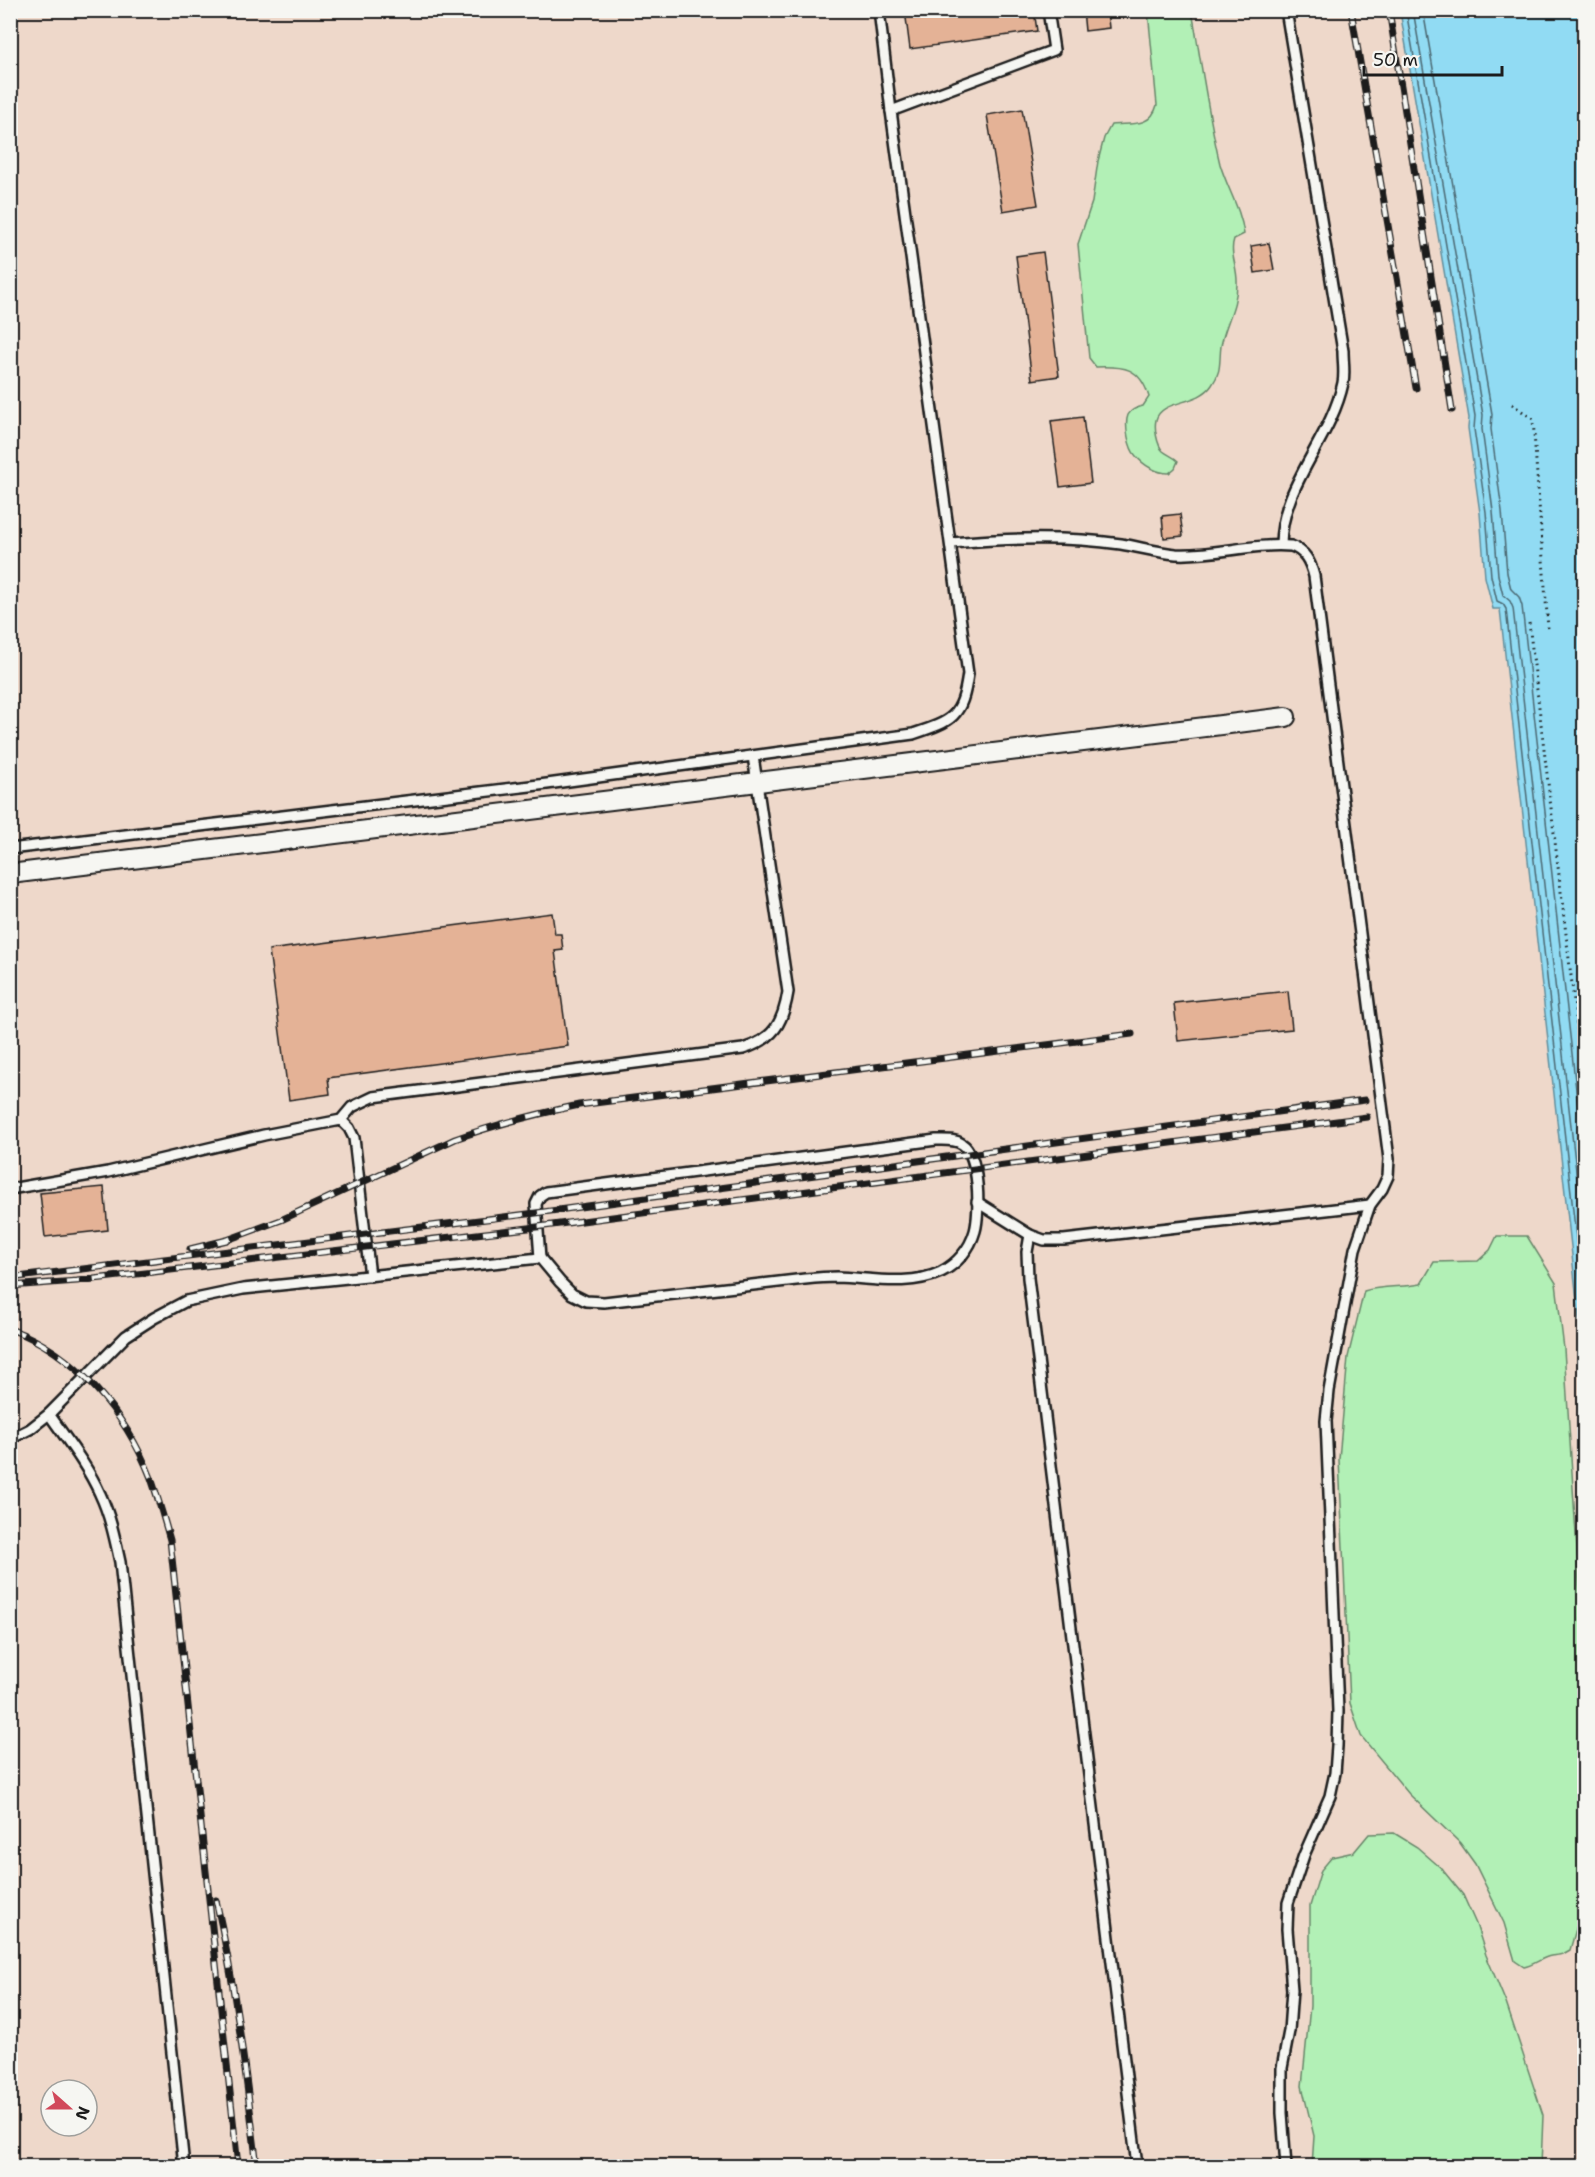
<svg xmlns="http://www.w3.org/2000/svg" width="1595" height="2177" viewBox="0 0 1595 2177" font-family="'Shantell Sans',sans-serif">
  <style>
    .built { fill: #eed8ca; fill-rule: evenodd }
    .green { fill: #b2f0b6; stroke: #678669; stroke-width: 1.5 }
    .water { fill: #91dbf3; stroke: #628f9d; stroke-width: 1.5 }
    .lines { fill: none; stroke-linecap: round; stroke-linejoin: round }
    .shore { stroke: #4b6872; stroke-width: 1.5 }
    .building { fill: #e4b296; stroke: #1c1c1c; stroke-width: 1.5 }
    .lane-casing { stroke: #1c1c1c; stroke-width: 14 }
    .street-casing { stroke: #1c1c1c; stroke-width: 22 }
    .path { stroke: #1c1c1c; stroke-width: 3; stroke-dasharray: 1.5 4.5; stroke-linecap: butt }
    .lane { stroke: #f6f6f2; stroke-width: 9 }
    .street { stroke: #f6f6f2; stroke-width: 18 }
    .rail-casing { stroke: #1c1c1c; stroke-width: 7 }
    .rail { stroke: #f6f6f2; stroke-width: 4.5; stroke-dasharray: 14; stroke-linecap: butt }
  </style>
  <rect width="100%" height="100%" fill="#f2e8e0"/>
  <filter id="ink" filterUnits="userSpaceOnUse"><feTurbulence type="fractalNoise" baseFrequency=".0167" numOctaves="2"/><feDisplacementMap in="SourceGraphic" scale="12" xChannelSelector="R" yChannelSelector="G"/><feConvolveMatrix kernelMatrix="1 2 1 2 8 2 1 2 1" color-interpolation-filters="sRGB"/></filter>
  <g filter="url(#ink)">
    <path class="built" d="M11 11H1400L1469 417 1584 965V2166H11ZM51 2090H87V2126H51Z"/>
    <g class="green">
      <path d="M1148 11H1192C1201 61 1208 114 1220 164 1227 188 1241 209 1244 234L1234 239C1229 254 1238 267 1237 284 1237 307 1225 324 1221 346 1219 361 1222 371 1212 385 1198 406 1161 399 1156 420 1154 428 1157 445 1163 451 1168 455 1173 456 1178 461L1175 468 1169 473C1157 473 1144 466 1136 456 1129 449 1124 425 1128 415 1131 409 1137 408 1143 406L1149 397C1140 367 1124 366 1096 367L1089 358 1078 244 1092 202 1098 161 1104 138 1111 125C1131 123 1151 128 1157 105Z"/>
      <path d="M1497 1236H1527L1556 1283 1564 1349 1584 1658V1901L1570 1950C1562 1955 1560 1955 1551 1956 1543 1957 1534 1965 1524 1967L1515 1961 1504 1923 1475 1864 1460 1843 1409 1794 1361 1736 1350 1703 1339 1459 1348 1357 1364 1291C1383 1285 1402 1288 1421 1284L1434 1262 1478 1261 1490 1250Z"/>
      <polygon points="1394,1833 1417,1847 1441,1868 1463,1895 1476,1924 1486,1955 1506,2003 1543,2115 1541,2166 1312,2166 1314,2136 1302,2086 1310,2006 1310,1906 1321,1870 1332,1857 1354,1852 1369,1834"/>
    </g>
    <polygon class="water" points="1400,11 1584,11 1584,1363 1500,609 1493,609 1485,577 1480,513 1468,428 1469,418"/>
    <g class="lines">
      <g class="shore">
        <polyline points="1406,10 1475,416 1474,429 1486,512 1491,576 1497,601 1503,604 1506,609 1584,1309"/>
        <polyline points="1413,10 1483,415 1482,429 1493,511 1498,575 1503,595 1510,601 1513,608 1584,1242"/>
        <polyline points="1423,10 1492,414 1491,429 1502,511 1507,573 1511,589 1519,597 1522,606 1584,1161"/>
      </g>
    </g>
    <g class="building">
      <polygon points="905,10 1034,10 1037,31 910,49"/>
      <polygon points="1083,10 1107,10 1109,28 1085,31"/>
      <polygon points="1022,109 1038,205 1003,211 987,115"/>
      <polygon points="1269,243 1274,270 1255,273 1251,246"/>
      <polygon points="1043,252 1059,376 1032,380 1016,256"/>
      <polygon points="1083,417 1091,483 1060,487 1051,421"/>
      <polygon points="1180,514 1183,536 1164,538 1162,516"/>
      <polygon points="552,913 555,934 561,934 563,950 555,951 568,1046 328,1078 330,1094 289,1100 269,950"/>
      <polygon points="1288,991 1292,1029 1178,1041 1174,1003"/>
      <polygon points="104,1187 108,1230 45,1237 40,1193"/>
    </g>
    <g class="lines">
      <defs>
        <g id="lane">
          <polyline points="891,111 1054,50 1048,10"/>
          <path d="M951 543C1007 538 1065 536 1121 544 1139 547 1157 552 1176 554 1214 556 1252 543 1291 546 1305 551 1310 561 1314 576L1389 1159 1388 1176 1382 1189 1370 1205 1355 1249 1329 1391 1326 1421 1338 1711 1337 1746 1335 1773 1330 1796 1304 1855 1288 1903 1287 1929 1292 1990 1289 2031 1282 2068V2113L1286 2166"/>
          <path d="M1281 545C1281 485 1331 440 1343 383 1345 373 1343 362 1343 351L1286 10"/>
          <path d="M10 849 547 784 913 734C952 721 962 718 968 674L891 111 879 10"/>
          <polyline points="341,1120 349,1128 354,1138 370,1276"/>
          <path d="M936 1140C944 1140 955 1139 962 1144 980 1155 980 1213 975 1231 970 1249 957 1264 941 1272 909 1287 870 1278 837 1277 826 1277 815 1278 805 1279L604 1302 586 1301 572 1294 560 1282 540 1258 536 1204 540 1196 546 1192Z"/>
          <path d="M10 1189 108 1172 264 1135 341 1120 352 1107 373 1097 743 1049C774 1039 783 1023 788 992L753 756"/>
          <polyline points="977,1202 1030,1235 1044,1240 1064,1240 1370,1205"/>
          <polyline points="1030,1235 1027,1252 1028,1278 1137,2166"/>
          <path d="M49 1414C67 1440 87 1465 100 1494 110 1515 115 1539 120 1562L184 2166"/>
          <polyline points="10,1439 30,1429 49,1414 126,1336 154,1318 186,1301 243,1289 540,1258"/>
        </g>
        <polyline id="street" points="10,874 1286,717"/>
      </defs>
      <use href="#lane" class="lane-casing"/>
      <use href="#street" class="street-casing"/>
      <g class="path">
        <polyline points="1512,404 1533,419 1548,629"/>
        <polyline points="1529,623 1584,1085"/>
      </g>
      <use href="#lane" class="lane"/>
      <use href="#street" class="street"/>
      <defs>
        <g id="rail">
          <polyline points="1351,10 1416,388"/>
          <polyline points="1389,10 1452,410"/>
          <path d="M190 1249 227 1240 281 1220 455 1139C496 1124 537 1114 579 1105L1132 1034"/>
          <polyline points="10,1278 536,1213 1365,1100"/>
          <polyline points="10,1286 77,1281 537,1227 1367,1117"/>
          <path d="M10 1329C76 1353 126 1414 151 1478 158 1498 164 1519 170 1540L238 2166"/>
          <path d="M216 1900C236 1988 246 2077 257 2166"/>
        </g>
      </defs>
      <use href="#rail" class="rail-casing"/>
      <use href="#rail" class="rail"/>
    </g>
  </g>
  <rect width="1595" height="2177" fill="none" stroke="#f6f6f2" stroke-width="36"/>
  <rect x="18" y="18" width="1559" height="2141" fill="none" stroke="#1c1c1c" stroke-width="2" filter="url(#ink)"/>
  <g transform="translate(69 2108) rotate(111)"><circle r="28" fill="#f6f6f2" stroke="#9f9f9c" stroke-width="1.5"/>
  <path d="M0-4.5L10 22L0 15L-10 22Z" fill="#d1495b"/>
  <text y="-9" font-size="16" font-weight="bold" text-anchor="middle" fill="#1c1c1c">N</text>
  </g>
  <path d="M1364 66v9h138v-9" fill="none" stroke="#1c1c1c" stroke-width="3"/>
  <text x="1373" y="66" font-size="18" fill="#1c1c1c" stroke="#f6f6f2" stroke-width="4.5" paint-order="stroke">50 m</text>
</svg>
